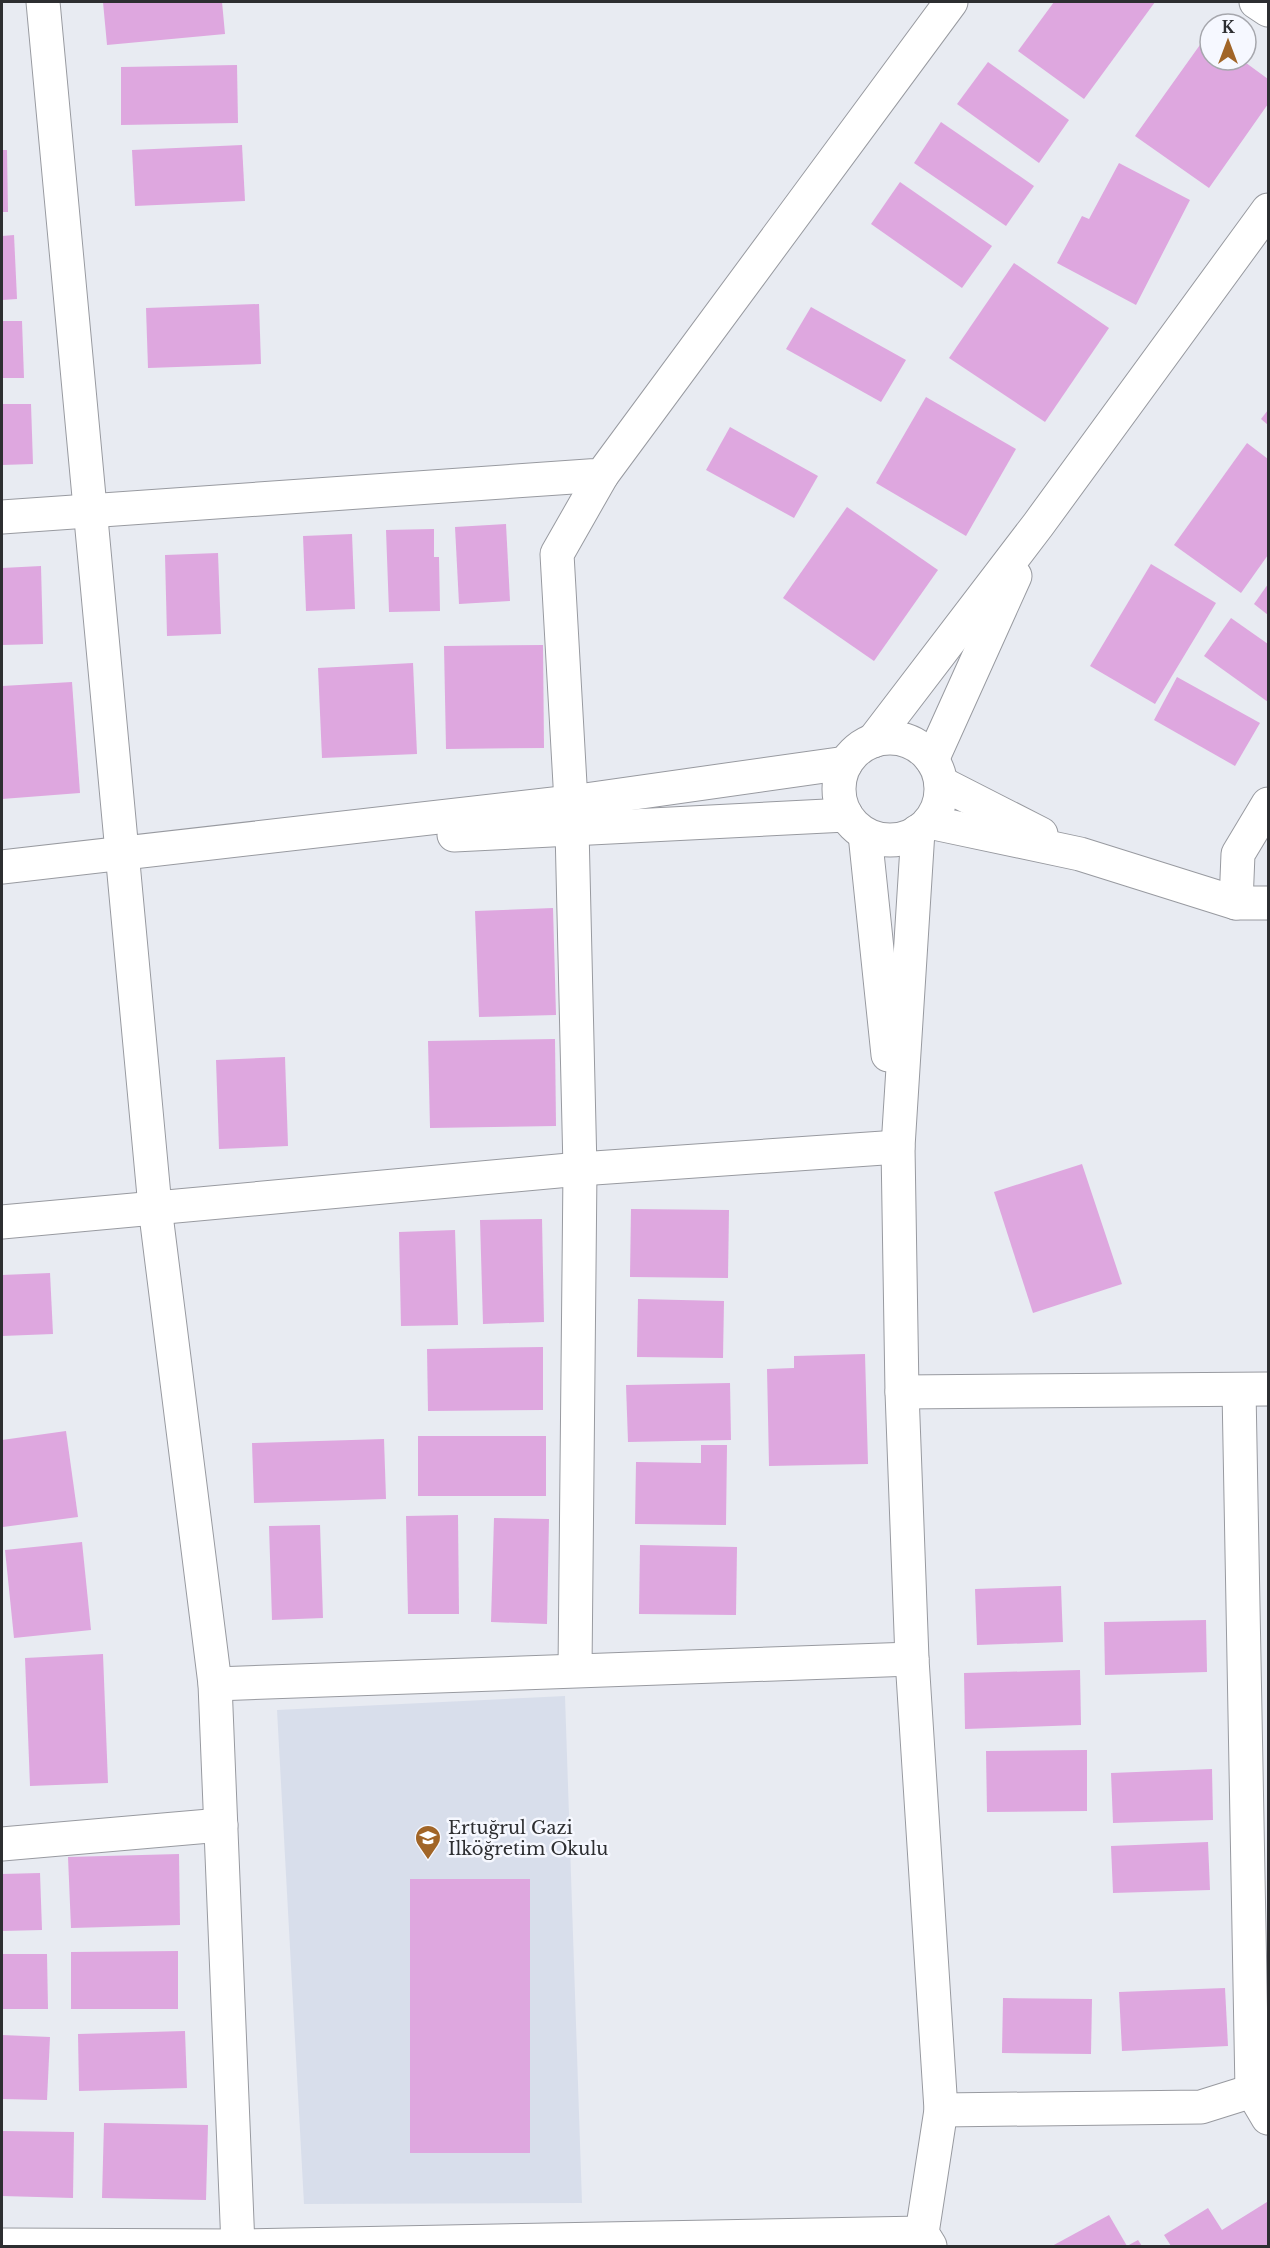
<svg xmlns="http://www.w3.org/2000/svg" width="1270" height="2248" viewBox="0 0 1270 2248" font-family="'Libre Baskerville',serif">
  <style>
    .built { fill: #d8deeb }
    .building { fill: #dea7df }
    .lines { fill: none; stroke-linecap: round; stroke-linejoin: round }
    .minor-casing { stroke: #989aa0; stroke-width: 35 }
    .minor { stroke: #fff; stroke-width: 33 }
    .labels { text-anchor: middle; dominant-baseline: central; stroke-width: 5; stroke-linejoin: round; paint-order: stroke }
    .poi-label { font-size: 18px; fill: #2d2e31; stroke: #f6f8ff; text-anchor: start }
  </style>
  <rect width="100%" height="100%" fill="#e8ebf2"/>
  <polygon class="built" points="565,1696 582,2203 304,2204 277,1710"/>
  <g class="building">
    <polygon points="103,2 222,2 225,34 107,45"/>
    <polygon points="1054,2 1155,2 1084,99 1018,51"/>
    <polygon points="1207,35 1210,37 1210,60 1242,60 1268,79 1268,104 1209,188 1135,136"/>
    <polygon points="988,62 1069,120 1039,163 957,104"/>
    <polygon points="237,65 238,123 121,125 121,67"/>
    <polygon points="941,122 1034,186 1006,226 914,163"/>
    <polygon points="242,145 245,201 135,206 132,150"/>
    <polygon points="2,150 7,150 8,212 2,212"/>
    <polygon points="1119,163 1190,200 1136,305 1057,263 1082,216 1089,219"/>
    <polygon points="900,182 992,246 962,288 871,224"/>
    <polygon points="14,235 17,299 2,300 2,236"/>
    <polygon points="1014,263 1109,328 1045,422 949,358"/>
    <polygon points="259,304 261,364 148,368 146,308"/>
    <polygon points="811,307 906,360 881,402 786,349"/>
    <polygon points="2,321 22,321 24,378 2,378"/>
    <polygon points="926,397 1016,449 966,536 876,483"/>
    <polygon points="2,404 31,404 33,464 2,465"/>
    <polygon points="1268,410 1268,425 1261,419"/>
    <polygon points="730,427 818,476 794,518 706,470"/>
    <polygon points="1247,443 1268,459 1268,555 1241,593 1174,545"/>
    <polygon points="847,507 938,570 874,661 783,598"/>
    <polygon points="506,524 510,601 459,604 455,527"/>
    <polygon points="434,529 434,557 439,557 440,611 389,612 386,530"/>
    <polygon points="352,534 355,609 306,611 303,536"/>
    <polygon points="218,553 221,634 167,636 165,555"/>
    <polygon points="1151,564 1216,603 1155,704 1090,666"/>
    <polygon points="41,566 43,644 2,645 2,568"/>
    <polygon points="1268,584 1268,615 1254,604"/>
    <polygon points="1231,618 1268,644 1268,702 1204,656"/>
    <polygon points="543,645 544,748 446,749 444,646"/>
    <polygon points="413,663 417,754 322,758 318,668"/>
    <polygon points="1177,677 1260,723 1235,766 1154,720"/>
    <polygon points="72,682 80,793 2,799 2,686"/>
    <polygon points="553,908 556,1015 479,1017 475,911"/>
    <polygon points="555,1039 556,1126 430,1128 428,1041"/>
    <polygon points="285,1057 288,1146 219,1149 216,1060"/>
    <polygon points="1082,1164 1122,1284 1033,1313 994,1192"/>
    <polygon points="631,1209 729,1210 728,1278 630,1277"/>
    <polygon points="542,1219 544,1322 483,1324 480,1220"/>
    <polygon points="455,1230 458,1325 401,1326 399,1232"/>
    <polygon points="50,1273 53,1334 2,1336 2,1275"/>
    <polygon points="638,1299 724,1301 723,1358 637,1357"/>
    <polygon points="543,1347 543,1410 428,1411 427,1349"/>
    <polygon points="865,1354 868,1464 769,1466 767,1369 794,1368 794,1356"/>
    <polygon points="730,1383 731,1440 628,1442 626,1385"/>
    <polygon points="66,1431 78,1517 3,1527 2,1440"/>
    <rect x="418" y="1436" width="128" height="60"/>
    <polygon points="384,1439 386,1499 254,1503 252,1443"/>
    <polygon points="701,1445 727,1445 726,1525 635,1524 636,1462 701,1463"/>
    <polygon points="458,1515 459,1614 408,1614 406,1516"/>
    <polygon points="494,1518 549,1519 547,1624 491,1622"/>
    <polygon points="320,1525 323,1618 272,1620 269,1526"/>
    <polygon points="82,1542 91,1630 14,1638 5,1550"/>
    <polygon points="640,1545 737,1547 736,1615 639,1614"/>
    <polygon points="1061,1586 1063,1642 977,1645 975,1589"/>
    <polygon points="1206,1620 1207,1672 1105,1675 1104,1622"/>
    <polygon points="103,1654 108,1783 30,1786 25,1658"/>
    <polygon points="1080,1670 1081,1725 965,1729 964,1673"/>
    <polygon points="1087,1750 1087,1811 987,1812 986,1751"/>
    <polygon points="1212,1769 1213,1820 1113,1823 1111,1773"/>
    <polygon points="1208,1842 1210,1890 1113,1893 1111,1846"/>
    <polygon points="179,1854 180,1925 71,1928 68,1857"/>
    <polygon points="40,1873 42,1930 2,1931 2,1874"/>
    <rect x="410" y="1879" width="120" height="274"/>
    <polygon points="178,1951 178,2009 71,2009 71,1952"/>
    <polygon points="2,1954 47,1954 48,2009 2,2009"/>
    <polygon points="1225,1988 1228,2046 1122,2051 1119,1992"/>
    <polygon points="1003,1998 1092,1999 1091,2054 1002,2053"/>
    <polygon points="185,2031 187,2088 79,2091 78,2034"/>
    <polygon points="2,2035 50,2037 47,2100 2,2099"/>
    <polygon points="104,2123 208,2125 206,2200 102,2198"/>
    <polygon points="2,2131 74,2132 73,2198 2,2196"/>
    <polygon points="1267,2202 1268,2205 1268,2246 1171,2246 1164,2235 1208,2208 1222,2230"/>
    <polygon points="1109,2215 1127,2246 1052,2246"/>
    <polygon points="1138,2240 1142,2246 1127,2246"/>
  </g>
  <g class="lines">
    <defs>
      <g id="minor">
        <polyline points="43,2 155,1207 215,1684 238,2246"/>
        <polyline points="1256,2 1268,10"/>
        <polyline points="2,517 602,475 951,2"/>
        <circle cx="890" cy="789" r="51"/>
        <polyline points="873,741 1038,525 1268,210"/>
        <polyline points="932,760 1015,576"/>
        <polyline points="941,783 1041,834"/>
        <polyline points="571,802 557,554 602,475"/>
        <polyline points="929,822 1080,854 1236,903 1268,903"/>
        <polyline points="572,829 580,1169 575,1670"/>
        <polyline points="918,831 898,1147 902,1392 912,1659 941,2110 922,2233 930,2246"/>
        <polyline points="865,834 888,1055"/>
        <polyline points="454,835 846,815"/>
        <polyline points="2,867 571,802 846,763"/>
        <polyline points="1236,903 1238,854 1268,804"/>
        <polyline points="2,1222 580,1169 898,1147"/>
        <polyline points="1239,1390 1252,2091 1268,2118"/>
        <polyline points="902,1392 1268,1389"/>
        <polyline points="215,1684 912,1659"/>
        <polyline points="2,1844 221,1825"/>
        <polyline points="941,2110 1201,2107 1252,2091 1268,2079"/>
        <polyline points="2,2245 238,2246 922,2233"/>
      </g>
    </defs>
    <use href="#minor" class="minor-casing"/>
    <use href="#minor" class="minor"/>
  </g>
  <defs>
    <symbol id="school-pin" viewBox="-11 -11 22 30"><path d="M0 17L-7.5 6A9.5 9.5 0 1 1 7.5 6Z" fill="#a16527" stroke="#f6f8ff"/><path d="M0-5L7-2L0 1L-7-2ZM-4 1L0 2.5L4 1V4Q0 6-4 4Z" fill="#fff"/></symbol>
  </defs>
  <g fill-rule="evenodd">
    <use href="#school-pin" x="413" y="1823" width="30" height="40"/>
  </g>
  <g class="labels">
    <g class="poi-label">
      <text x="448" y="1828">Ertuğrul Gazi<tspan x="448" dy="21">İlköğretim Okulu</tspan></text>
    </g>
  </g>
  <rect width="1270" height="2248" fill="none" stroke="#2d2e31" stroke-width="6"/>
  <g transform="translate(1228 42)"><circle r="28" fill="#f6f8ff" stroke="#a6a7ad" stroke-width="1.5"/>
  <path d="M0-4.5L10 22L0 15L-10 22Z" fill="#a16527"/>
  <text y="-9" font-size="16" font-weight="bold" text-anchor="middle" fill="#2d2e31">K</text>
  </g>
</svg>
